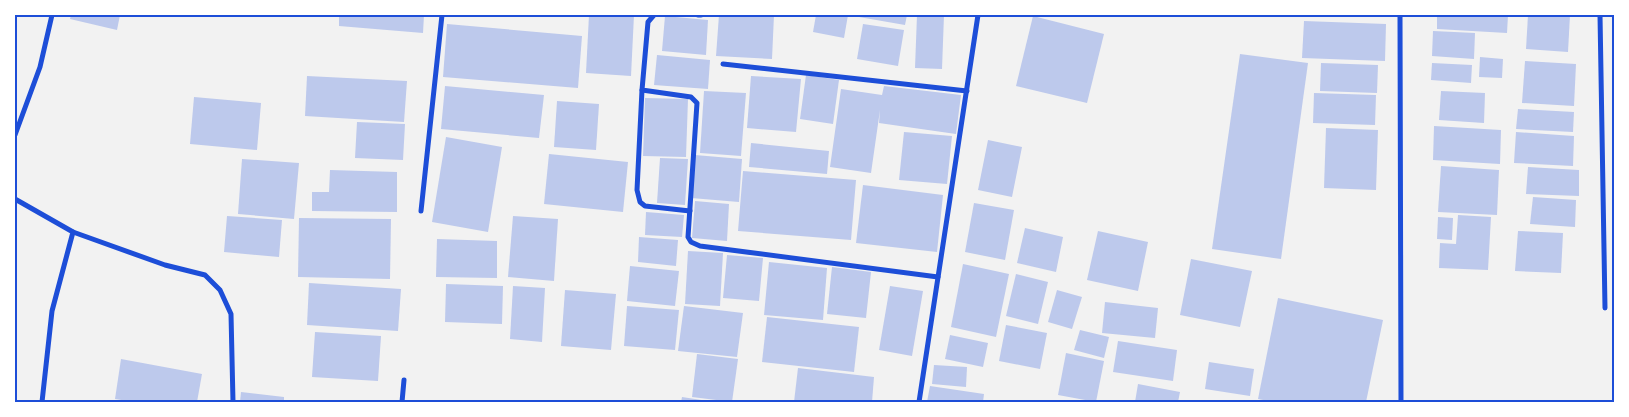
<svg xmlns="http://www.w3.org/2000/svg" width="1629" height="417" viewBox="0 0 1629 417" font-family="Arial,sans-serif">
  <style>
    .building { fill: #bdc9ec }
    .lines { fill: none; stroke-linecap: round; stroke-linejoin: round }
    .minor { stroke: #1d4ed8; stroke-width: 5 }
    .neatline { fill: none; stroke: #1d4ed8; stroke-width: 2 }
  </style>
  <rect width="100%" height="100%" fill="#f2f2f2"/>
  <g class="building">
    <polygon points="71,15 120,15 117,30 70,19"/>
    <polygon points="339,15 424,15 423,33 339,26"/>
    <polygon points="589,15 634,15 631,76 586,73"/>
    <polygon points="719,15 774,15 772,59 716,56"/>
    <polygon points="816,15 848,15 844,38 813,32"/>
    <polygon points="859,15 907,15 905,25 859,17"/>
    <polygon points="917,15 944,15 942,69 915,68"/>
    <polygon points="1437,15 1508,15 1507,33 1437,29"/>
    <polygon points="1528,15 1570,15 1568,52 1526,49"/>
    <polygon points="665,16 708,20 706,55 662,51"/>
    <polygon points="1033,16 1104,34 1087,103 1016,86"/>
    <polygon points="1304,21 1386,24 1385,61 1302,58"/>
    <polygon points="447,24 582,36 578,88 443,77"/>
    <polygon points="863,24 904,30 898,66 857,59"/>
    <polygon points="1433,31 1475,33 1474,59 1432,56"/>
    <polygon points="1240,54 1308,63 1281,259 1212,249"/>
    <polygon points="657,55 710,60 708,89 654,85"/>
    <polygon points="1480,57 1503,59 1502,78 1479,77"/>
    <polygon points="1525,61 1576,64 1574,106 1522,103"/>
    <polygon points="1321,63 1378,65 1377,93 1320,91"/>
    <polygon points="1432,63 1472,65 1471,83 1431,80"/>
    <polygon points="806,75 839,80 833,124 800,119"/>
    <polygon points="307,76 407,81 404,122 305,116"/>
    <polygon points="751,76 801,79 796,132 747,128"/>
    <polygon points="445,86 544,95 539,138 441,129"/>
    <polygon points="884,86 961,95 956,134 879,123 880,110 871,173 830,167 841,89 882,95"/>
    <polygon points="704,91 746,93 741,156 700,153"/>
    <polygon points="1441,91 1485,93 1484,123 1439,120"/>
    <polygon points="1314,93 1376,95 1375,125 1313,123"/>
    <polygon points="194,97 261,103 257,150 190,144"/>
    <polygon points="645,98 688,99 686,157 643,156"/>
    <polygon points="557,101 599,104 596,150 554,147"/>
    <polygon points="1518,109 1574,112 1573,132 1516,129"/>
    <polygon points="357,122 405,124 403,160 355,158"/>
    <polygon points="1434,126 1501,130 1500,164 1433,160"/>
    <polygon points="1326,128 1378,130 1376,190 1324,188"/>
    <polygon points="904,132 952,136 947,184 899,180"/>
    <polygon points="1516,132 1574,136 1573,166 1514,163"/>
    <polygon points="446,137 502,147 488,232 432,222"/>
    <polygon points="988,140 1022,147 1012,197 978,190"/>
    <polygon points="751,143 829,151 827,174 749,167"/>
    <polygon points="549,154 628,162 623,212 544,204"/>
    <polygon points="695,155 742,159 739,202 691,198"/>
    <polygon points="660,158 688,159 685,205 657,203"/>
    <polygon points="242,159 299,163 294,219 238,214"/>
    <polygon points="1441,166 1499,170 1497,215 1438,212"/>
    <polygon points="1528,167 1579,170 1579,196 1526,194"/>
    <polygon points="330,170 397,172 397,212 312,211 312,192 329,192"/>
    <polygon points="743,171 856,180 851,240 738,231"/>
    <polygon points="863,185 943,195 937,252 856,243"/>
    <polygon points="1533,197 1576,200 1575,227 1530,224"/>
    <polygon points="695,201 729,204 727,241 692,238"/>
    <polygon points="974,203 1014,210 1005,260 965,252"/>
    <polygon points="646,212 684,215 682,237 645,235"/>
    <polygon points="1458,215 1491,217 1488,270 1439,268 1440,243 1456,244"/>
    <polygon points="227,216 282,220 279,257 224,252"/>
    <polygon points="513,216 558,219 554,281 508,277"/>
    <polygon points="1438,217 1453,218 1452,240 1437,239"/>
    <polygon points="299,218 391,219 390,279 298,277"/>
    <polygon points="1025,228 1063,237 1056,272 1017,263"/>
    <polygon points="1098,231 1148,242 1138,291 1087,280"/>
    <polygon points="1518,231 1563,233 1561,273 1515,271"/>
    <polygon points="639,237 678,240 676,266 638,262"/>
    <polygon points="437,239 497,241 497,278 436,277"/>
    <polygon points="688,251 723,253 720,306 685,304"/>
    <polygon points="727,255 763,258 759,301 723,298"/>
    <polygon points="1191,259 1252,271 1240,327 1180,315"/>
    <polygon points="769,262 827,268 823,320 764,315"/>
    <polygon points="963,264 1009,274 996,337 951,327"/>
    <polygon points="630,266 679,271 675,306 627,301"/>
    <polygon points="832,267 871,272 866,318 827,314"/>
    <polygon points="1016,274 1048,282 1038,324 1006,316"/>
    <polygon points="309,283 401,289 398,331 307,325"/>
    <polygon points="446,284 503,286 502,324 445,322"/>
    <polygon points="513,286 545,288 542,342 510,339"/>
    <polygon points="890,286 923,291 912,356 879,350"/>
    <polygon points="565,290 616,294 611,350 561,346"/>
    <polygon points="1057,290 1082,297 1072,329 1048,322"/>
    <polygon points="1278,298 1383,320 1366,402 1273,402 1258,399"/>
    <polygon points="1105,302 1158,308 1155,338 1102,333"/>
    <polygon points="627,306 679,310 675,350 624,346"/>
    <polygon points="684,306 743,313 737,357 678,351"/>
    <polygon points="767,317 859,327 854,372 762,362"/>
    <polygon points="1006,325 1047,333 1040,369 999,361"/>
    <polygon points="1080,330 1109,337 1104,358 1074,350"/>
    <polygon points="315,332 381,336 378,381 312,377"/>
    <polygon points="950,335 988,343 983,367 945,359"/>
    <polygon points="1118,341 1177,350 1173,381 1113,372"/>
    <polygon points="1066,353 1104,361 1096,402 1058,395"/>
    <polygon points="697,354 738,359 732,402 692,397"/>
    <polygon points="121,359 202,374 197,402 134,402 115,399"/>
    <polygon points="1209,362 1254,369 1250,396 1205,389"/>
    <polygon points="934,365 967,367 966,387 932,384"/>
    <polygon points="798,368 874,377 872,402 794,402"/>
    <polygon points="1138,384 1180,392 1178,402 1135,402"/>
    <polygon points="930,386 984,394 983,402 927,402"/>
    <polygon points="241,392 284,397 284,402 240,402"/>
    <polygon points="682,397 708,401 708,402 681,402"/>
  </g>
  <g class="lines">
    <g class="minor">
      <polyline points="654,15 648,22 642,90 691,97 697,103 688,237 691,242 700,246 938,277"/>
      <polyline points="698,15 701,15"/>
      <polyline points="1400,15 1401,402"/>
      <polyline points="1600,15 1605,308"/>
      <polyline points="723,64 967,91"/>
      <polyline points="642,90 637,190 640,202 645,206 690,211"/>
      <polyline points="15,135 40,67 52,15"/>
      <polyline points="15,199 73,232 52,311 42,402"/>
      <polyline points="421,211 442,15"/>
      <polyline points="73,232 165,265 205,275 220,290 231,314 233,402"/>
      <polyline points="402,402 404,380"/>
      <polyline points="919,402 978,15"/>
    </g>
  </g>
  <rect width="1629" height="417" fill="none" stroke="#ffffff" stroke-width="32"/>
  <rect x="16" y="16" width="1597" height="385" class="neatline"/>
</svg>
